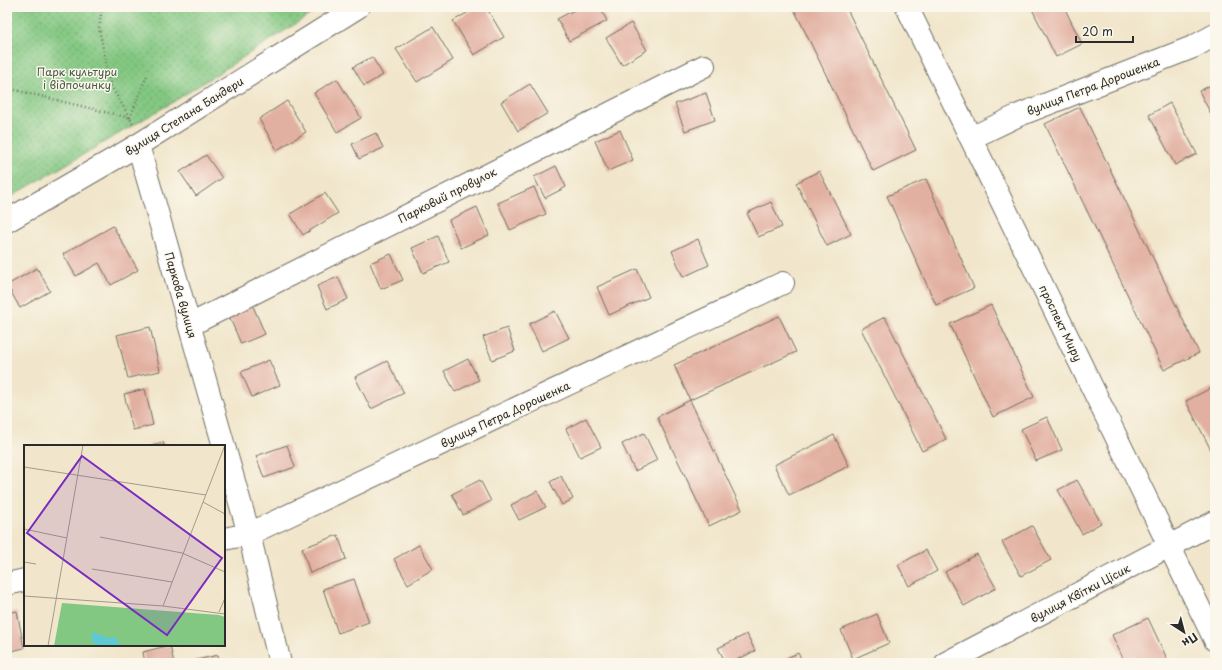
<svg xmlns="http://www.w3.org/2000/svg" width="1222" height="670" viewBox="0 0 1222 670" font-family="'Playpen Sans',sans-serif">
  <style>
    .park { fill: url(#park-dots); stroke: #577a56 }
    .building { fill: #e2b0a1 }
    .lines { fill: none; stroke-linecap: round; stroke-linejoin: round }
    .minor-casing { stroke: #706c63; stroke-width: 24 }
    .path { stroke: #706c63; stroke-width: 2.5; stroke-dasharray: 1 3; stroke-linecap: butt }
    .minor { stroke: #fff; stroke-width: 22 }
    .labels { text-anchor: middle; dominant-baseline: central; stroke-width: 3; stroke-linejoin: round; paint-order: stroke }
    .park-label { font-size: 11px; fill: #455a45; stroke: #fbf7ec }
    .street-label { font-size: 11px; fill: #2b2b2b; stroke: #fbf7ec }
    .inset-road { fill: none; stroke: #a29b8b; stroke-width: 1 }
    .view { fill: #7b2cbf; fill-opacity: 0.15; stroke: #7b2cbf; stroke-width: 2 }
    .inset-edge { fill: none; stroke: #2b2b2b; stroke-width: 2 }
  </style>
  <defs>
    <pattern id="park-dots" width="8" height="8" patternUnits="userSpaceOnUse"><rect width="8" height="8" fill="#83c882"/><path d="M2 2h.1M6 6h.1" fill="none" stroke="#6ba36b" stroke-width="1.8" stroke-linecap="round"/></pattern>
  </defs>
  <rect width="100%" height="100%" fill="#fbf7ec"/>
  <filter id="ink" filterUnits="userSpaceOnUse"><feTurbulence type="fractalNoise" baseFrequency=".025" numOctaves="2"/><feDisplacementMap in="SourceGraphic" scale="8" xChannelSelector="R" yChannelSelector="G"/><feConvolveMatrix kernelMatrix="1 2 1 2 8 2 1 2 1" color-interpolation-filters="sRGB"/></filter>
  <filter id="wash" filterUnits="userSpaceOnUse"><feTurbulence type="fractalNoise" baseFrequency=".012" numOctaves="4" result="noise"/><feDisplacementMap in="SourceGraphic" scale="16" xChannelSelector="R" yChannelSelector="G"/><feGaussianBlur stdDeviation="0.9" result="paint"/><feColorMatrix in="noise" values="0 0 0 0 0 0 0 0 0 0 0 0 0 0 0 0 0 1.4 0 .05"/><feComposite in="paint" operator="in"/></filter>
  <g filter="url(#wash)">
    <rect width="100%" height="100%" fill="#f1e6cb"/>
    <polygon class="park" points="7,7 322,7 173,102 7,199"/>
    <g id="blocks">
      <g class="building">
        <polygon points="477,7 486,7 504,37 474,55 453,21"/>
        <polygon points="580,7 600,7 607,21 569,41 557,19"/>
        <polygon points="793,7 846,7 916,150 873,171"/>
        <polygon points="1031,7 1064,7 1082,44 1056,57"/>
        <polygon points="631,23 647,50 622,65 606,38"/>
        <polygon points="433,27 453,60 417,82 396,49"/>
        <polygon points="372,57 383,75 364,86 353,67"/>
        <polygon points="337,79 361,118 337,132 314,93"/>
        <polygon points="1215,83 1215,114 1212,116 1199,91"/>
        <polygon points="530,84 548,113 518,131 501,102"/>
        <polygon points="706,93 715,120 685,131 675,104"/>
        <polygon points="287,101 306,132 277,150 259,119"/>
        <polygon points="1170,103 1197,154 1175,165 1149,115"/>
        <polygon points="1080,107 1199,353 1164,370 1045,124"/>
        <polygon points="620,130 633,160 608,171 595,141"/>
        <polygon points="376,133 383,148 359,159 352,144"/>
        <polygon points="206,155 222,178 196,196 180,172"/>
        <polygon points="556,166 566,187 545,198 534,177"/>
        <polygon points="819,171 851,234 827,246 796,183"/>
        <polygon points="926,179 974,288 936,305 887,196"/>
        <polygon points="534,187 546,214 510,230 498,203"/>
        <polygon points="325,193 338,213 303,235 290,214"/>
        <polygon points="771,202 782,227 758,237 747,213"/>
        <polygon points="477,207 489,235 461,248 449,220"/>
        <polygon points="113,226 138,270 111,285 99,263 76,276 63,254"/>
        <polygon points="438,236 449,262 423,273 412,248"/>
        <polygon points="698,239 709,265 683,277 672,251"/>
        <polygon points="391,254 403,280 381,289 370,263"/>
        <polygon points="37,268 50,291 20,308 7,285"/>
        <polygon points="637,269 649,297 609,315 597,287"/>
        <polygon points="338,277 348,299 327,309 317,286"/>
        <polygon points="991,305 1034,397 993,417 950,324"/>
        <polygon points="253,306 265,334 241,344 229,316"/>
        <polygon points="555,311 569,338 542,351 529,324"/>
        <polygon points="779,316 796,352 690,400 674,365"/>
        <polygon points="885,317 946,439 922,451 861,329"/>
        <polygon points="150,327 160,371 128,378 117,335"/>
        <polygon points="507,328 515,351 492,360 483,337"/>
        <polygon points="468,359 479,380 455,392 444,371"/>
        <polygon points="269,360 280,385 252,397 241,372"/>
        <polygon points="387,361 404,393 371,409 355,377"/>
        <polygon points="1215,386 1215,458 1186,401"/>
        <polygon points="145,389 153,425 133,430 124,394"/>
        <polygon points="690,400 742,510 709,526 657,417"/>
        <polygon points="1047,417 1062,450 1036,461 1021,429"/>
        <polygon points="586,418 601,447 580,457 566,429"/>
        <polygon points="644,433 657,460 635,471 622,444"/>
        <polygon points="834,435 849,466 789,495 774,465"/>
        <polygon points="163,442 164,446 151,446 151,445"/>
        <polygon points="287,445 295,467 264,478 256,456"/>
        <polygon points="561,476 573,499 562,505 550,482"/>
        <polygon points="480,480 491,501 463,515 452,494"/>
        <polygon points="1077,480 1101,523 1082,534 1058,490"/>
        <polygon points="537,491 546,507 519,520 511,505"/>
        <polygon points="1032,526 1051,560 1021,576 1002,542"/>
        <polygon points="338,535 346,559 310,573 302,548"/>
        <polygon points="419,545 433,569 408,584 394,559"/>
        <polygon points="926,550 937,571 909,586 898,565"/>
        <polygon points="977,554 996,588 964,606 945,572"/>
        <polygon points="354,579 369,622 338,633 323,589"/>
        <polygon points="17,611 24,648 7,652 7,613"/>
        <polygon points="877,614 889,643 853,659 841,630"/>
        <polygon points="1148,618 1169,663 1125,663 1112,635"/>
        <polygon points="747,634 755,651 730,663 726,663 718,648"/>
        <polygon points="170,645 174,663 145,663 143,652"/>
        <polygon points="798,653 803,663 775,663"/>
        <polygon points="218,655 220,663 194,663 193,661"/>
      </g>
    </g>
  </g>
  <g filter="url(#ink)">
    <use href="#blocks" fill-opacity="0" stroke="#706c63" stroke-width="1"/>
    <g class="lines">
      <defs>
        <g id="minor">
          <polyline points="907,7 1215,640"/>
          <polyline points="971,138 1019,115 1193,47 1215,35"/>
          <polyline points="138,145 249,534 280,663"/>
          <polyline points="7,221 138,145 358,7"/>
          <polyline points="190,325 704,66"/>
          <polyline points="224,539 249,534 783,283"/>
          <polyline points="7,584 25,580"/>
          <polyline points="946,663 1215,522"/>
        </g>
      </defs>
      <use href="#minor" class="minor-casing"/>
      <g class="path">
        <polyline points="102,7 99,29 111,86 130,118"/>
        <polyline points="7,88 130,118 133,125"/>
        <polyline points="130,118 147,75"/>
      </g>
      <use href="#minor" class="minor"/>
    </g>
  </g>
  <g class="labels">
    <g class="park-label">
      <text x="77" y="71">Парк культури<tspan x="77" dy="13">і відпочинку</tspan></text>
    </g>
    <g class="street-label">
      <text transform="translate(1093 86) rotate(-21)">вулиця Петра Дорошенка</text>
      <text transform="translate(184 116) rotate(-32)">вулиця Степана Бандери</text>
      <text transform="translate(447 195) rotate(-27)">Парковий провулок</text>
      <text transform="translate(181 295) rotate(74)">Паркова вулиця</text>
      <text transform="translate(1061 323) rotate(64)">проспект Миру</text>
      <text transform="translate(505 414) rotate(-25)">вулиця Петра Дорошенка</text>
      <text transform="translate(1080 593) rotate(-28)">вулиця Квітки Цісик</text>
    </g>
  </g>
  <g transform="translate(24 445)">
    <rect width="201" height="201" fill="#f1e6cb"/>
    <path d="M38 158 195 170 201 172V201H30Z" fill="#83c882"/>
    <path d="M68 187 84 193 91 192 97 201 74 200 68 197Z" fill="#5dc9d5"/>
    <path class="inset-road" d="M0 22 182 50M179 57 201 69M0 84 43 93M76 92 158 108 201 127M0 117 12 119M68 124 148 137M0 151 139 161 201 169M139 161 201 0M195 167 201 153M24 201 59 0"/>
    <path class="view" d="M58 11 198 113 143 190 3 88Z"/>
    <rect width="201" height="201" class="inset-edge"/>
  </g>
  <rect width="1222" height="670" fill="none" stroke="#fbf7ec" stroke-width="24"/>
  <g transform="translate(1184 632) rotate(144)" stroke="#fbf7ec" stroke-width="3" paint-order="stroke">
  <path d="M0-3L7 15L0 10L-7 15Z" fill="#2b2b2b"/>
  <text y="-6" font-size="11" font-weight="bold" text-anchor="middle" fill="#2b2b2b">Пн</text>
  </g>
  <path d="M1076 36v6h57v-6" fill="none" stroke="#2b2b2b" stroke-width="2"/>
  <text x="1082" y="36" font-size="12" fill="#2b2b2b" stroke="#fbf7ec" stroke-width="3" paint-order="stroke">20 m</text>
</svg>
